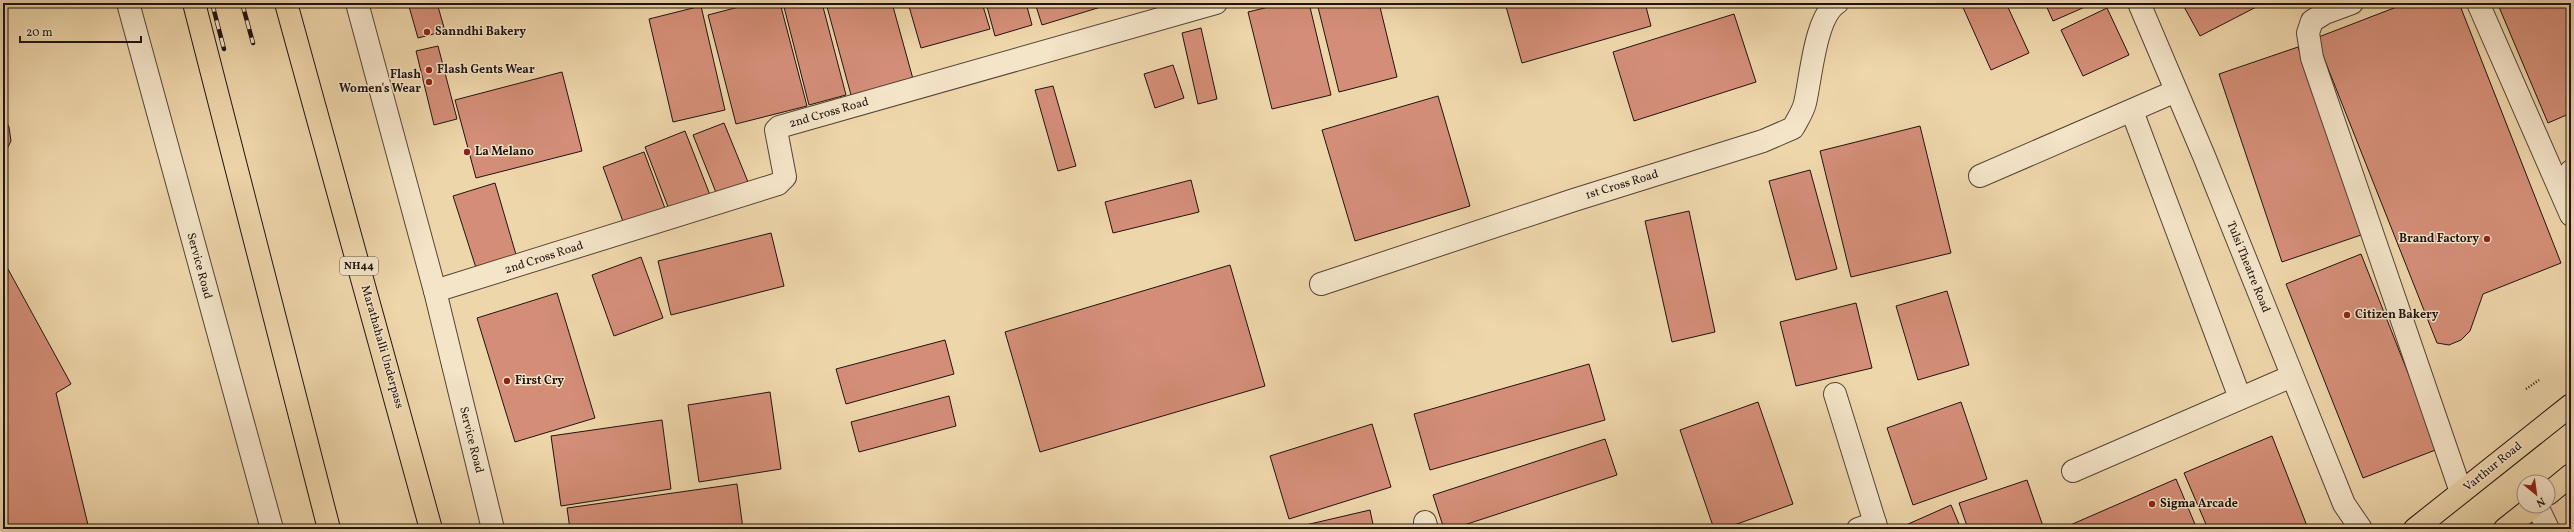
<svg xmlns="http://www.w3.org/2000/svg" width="2574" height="532" viewBox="0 0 2574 532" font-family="Vollkorn,serif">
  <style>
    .building { fill: #d48e78; stroke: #20130f }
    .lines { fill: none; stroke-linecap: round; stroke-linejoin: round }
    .minor-casing { stroke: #544436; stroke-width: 24 }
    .major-casing { stroke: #20130f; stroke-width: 24 }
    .highway-casing { stroke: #20130f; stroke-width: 24 }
    .path { stroke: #20130f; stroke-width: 2.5; stroke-dasharray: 1 2; stroke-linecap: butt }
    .minor { stroke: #f4e4c8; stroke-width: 22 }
    .major { stroke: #eed6ab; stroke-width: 22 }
    .highway { stroke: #eed6ab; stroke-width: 22 }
    .rail-casing { stroke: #20130f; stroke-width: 4.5 }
    .rail { stroke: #f4e4c8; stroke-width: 3; stroke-dasharray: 9; stroke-linecap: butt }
    .poi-dot { fill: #8f2418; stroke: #f4e4c8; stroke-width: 1.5 }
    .labels { text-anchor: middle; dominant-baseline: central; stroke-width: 3; stroke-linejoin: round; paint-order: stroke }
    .shield { fill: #f4e4c8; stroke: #605246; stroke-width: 1 }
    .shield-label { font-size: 11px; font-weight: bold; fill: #20130f }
    .poi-label { font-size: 12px; font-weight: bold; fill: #20130f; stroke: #f4e4c8; text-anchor: start }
    .street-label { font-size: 12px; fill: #20130f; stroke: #f4e4c8 }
  </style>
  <rect width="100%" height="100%" fill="#eed6ab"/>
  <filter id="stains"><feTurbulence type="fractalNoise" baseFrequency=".005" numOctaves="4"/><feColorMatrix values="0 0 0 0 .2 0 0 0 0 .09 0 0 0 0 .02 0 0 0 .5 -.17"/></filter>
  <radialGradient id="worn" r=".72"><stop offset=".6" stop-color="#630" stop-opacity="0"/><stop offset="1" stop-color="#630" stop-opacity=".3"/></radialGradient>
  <g class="building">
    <polygon points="408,3 437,3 445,31 418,38"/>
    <polygon points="754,3 780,3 807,106 736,124 708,15"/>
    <polygon points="783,3 822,3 846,95 809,105"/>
    <polygon points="826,3 892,3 913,79 851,95"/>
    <polygon points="908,3 982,3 990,29 921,48"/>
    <polygon points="986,3 1026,3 1032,25 995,36"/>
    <polygon points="1035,3 1114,3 1042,25"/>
    <polygon points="1285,3 1309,3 1331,95 1272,109 1248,12"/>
    <polygon points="1317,3 1379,3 1397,77 1339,92"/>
    <polygon points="1505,3 1645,3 1651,26 1522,63"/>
    <polygon points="1961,3 2006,3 2029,53 1991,70"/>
    <polygon points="2045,3 2094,3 2053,21"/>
    <polygon points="2182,3 2264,3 2200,36"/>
    <polygon points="2407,3 2459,3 2561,263 2483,294 2470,331 2461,340 2449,345 2437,343 2316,38"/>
    <polygon points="2508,3 2571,3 2571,113 2548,123 2499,7"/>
    <polygon points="701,6 725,110 673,122 649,19"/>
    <polygon points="2107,8 2129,55 2083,76 2061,30"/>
    <polygon points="1734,14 1756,82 1634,121 1613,52"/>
    <polygon points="1201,28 1217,99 1198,104 1182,33"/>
    <polygon points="438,46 457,119 434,125 416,51"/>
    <polygon points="2298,47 2361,235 2282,262 2219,74"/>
    <polygon points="1173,65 1184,98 1155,108 1144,74"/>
    <polygon points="562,72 582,151 476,178 455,100"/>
    <polygon points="1053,86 1076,166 1058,171 1035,90"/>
    <polygon points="1438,96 1470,206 1355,241 1322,130"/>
    <polygon points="3,116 9,127 11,141 3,157"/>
    <polygon points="724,123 750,187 719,200 693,135"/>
    <polygon points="1920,126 1951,253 1851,277 1820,151"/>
    <polygon points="685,131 710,195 670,212 645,147"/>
    <polygon points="644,152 666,211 625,227 603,167"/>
    <polygon points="1810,170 1837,269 1796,280 1769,181"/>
    <polygon points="1191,180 1199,212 1113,233 1105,202"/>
    <polygon points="495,183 517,258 477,271 453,196"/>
    <polygon points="1689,211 1715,332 1672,342 1645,221"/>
    <polygon points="771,233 784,286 671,315 658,261"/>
    <polygon points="2361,254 2438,449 2363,478 2286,284"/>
    <polygon points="641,257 663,318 614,336 592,275"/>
    <polygon points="3,260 71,384 56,393 89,529 3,529"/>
    <polygon points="1230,265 1265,386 1040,452 1005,332"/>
    <polygon points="1947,291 1969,365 1918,380 1896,306"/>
    <polygon points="557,293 595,418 515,442 477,318"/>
    <polygon points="1856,303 1872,368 1796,386 1780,322"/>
    <polygon points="945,340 954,374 846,404 836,369"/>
    <polygon points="1589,364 1605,420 1430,470 1414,414"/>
    <polygon points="770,392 781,469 699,482 688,405"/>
    <polygon points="949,396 956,426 859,452 851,422"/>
    <polygon points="1758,402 1793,504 1723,529 1714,529 1680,430"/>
    <polygon points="1961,402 1987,479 1913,505 1887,428"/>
    <polygon points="662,420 671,489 561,506 551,436"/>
    <polygon points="1372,424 1391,487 1289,519 1270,456"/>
    <polygon points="2272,436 2307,526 2302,529 2208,529 2184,473"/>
    <polygon points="1605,439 1617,475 1452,529 1444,529 1433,495"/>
    <polygon points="2176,479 2197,529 2061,529"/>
    <polygon points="2027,480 2044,529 1968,529 1959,503"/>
    <polygon points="737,484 743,529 570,529 567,508"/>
    <polygon points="1951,505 1961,529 1907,529 1906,525"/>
    <polygon points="1370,510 1374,529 1298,529 1297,527"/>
  </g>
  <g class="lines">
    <defs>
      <g id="minor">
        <polyline points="128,3 272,529"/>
        <polyline points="357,3 435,291 493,529"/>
        <polyline points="2139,3 2204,156 2344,504 2361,529"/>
        <polyline points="2352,3 2325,13 2312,21 2308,33 2312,58 2461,492"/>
        <polyline points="2478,3 2571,215"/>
        <polyline points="2132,111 2240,398"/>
        <polyline points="2571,171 2569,182 2571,186"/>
        <polyline points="1980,176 2176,91"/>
        <path d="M1321 284 1574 200 1763 141 1793 128C1797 120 1803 112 1805 103 1811 78 1815 17 1837 3"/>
        <polyline points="435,291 778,184 785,177 776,130 779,127 1216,3"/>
        <polyline points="1835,394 1875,523"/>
        <polyline points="2073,471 2292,376"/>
        <polyline points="2537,506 2548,529"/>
        <polyline points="1425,522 1427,529"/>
        <polyline points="1858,529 1875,523 1877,529"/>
      </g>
      <g id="major">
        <polyline points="2548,494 2571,475"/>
        <polyline points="2415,529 2571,405"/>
        <polyline points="2505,529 2534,506"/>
      </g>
      <g id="highway">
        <polyline points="194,3 329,529"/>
        <polyline points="286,3 431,529"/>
      </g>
    </defs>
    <use href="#minor" class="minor-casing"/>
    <use href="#major" class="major-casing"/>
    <use href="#highway" class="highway-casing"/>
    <polyline class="path" points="2526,389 2539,380"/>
    <use href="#minor" class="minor"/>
    <use href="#major" class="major"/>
    <use href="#highway" class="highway"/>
    <defs>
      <g id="rail">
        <polyline points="212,3 224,49"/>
        <polyline points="242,3 253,43"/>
      </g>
    </defs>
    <use href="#rail" class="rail-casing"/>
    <use href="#rail" class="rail"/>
  </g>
  <g class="poi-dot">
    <circle cx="427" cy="32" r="4"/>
    <circle cx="429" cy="70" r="4"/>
    <circle cx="429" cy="82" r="4"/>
    <circle cx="467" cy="152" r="4"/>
    <circle cx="2487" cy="239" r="4"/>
    <circle cx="2347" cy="315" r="4"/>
    <circle cx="507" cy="381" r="4"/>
    <circle cx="2152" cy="504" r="4"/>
  </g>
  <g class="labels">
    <rect class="shield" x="340" y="257" width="38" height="18" rx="3"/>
    <g class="shield-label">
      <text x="359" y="266">NH44</text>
    </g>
    <g class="poi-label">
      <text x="435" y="32">Sanndhi Bakery</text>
      <text x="437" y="70">Flash Gents Wear</text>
      <text x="421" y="75" text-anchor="end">Flash<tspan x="421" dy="14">Women's Wear</tspan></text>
      <text x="475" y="152">La Melano</text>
      <text x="2479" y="239" text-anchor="end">Brand Factory</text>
      <text x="2355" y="315">Citizen Bakery</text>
      <text x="515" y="381">First Cry</text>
      <text x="2160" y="504">Sigma Arcade</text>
    </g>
    <g class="street-label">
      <text transform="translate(829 113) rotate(-16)">2nd Cross Road</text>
      <text transform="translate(1622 185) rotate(-17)">1st Cross Road</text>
      <text transform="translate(544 258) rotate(-18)">2nd Cross Road</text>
      <text transform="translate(199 266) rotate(75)">Service Road</text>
      <text transform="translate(2248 267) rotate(68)">Tulsi Theatre Road</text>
      <text transform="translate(382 347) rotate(74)">Marathahalli Underpass</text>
      <text transform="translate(471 440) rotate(76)">Service Road</text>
      <text transform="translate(2493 467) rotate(-39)">Varthur Road</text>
    </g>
  </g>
  <rect width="2574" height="532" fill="none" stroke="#eed6ab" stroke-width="16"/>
  <rect x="4" y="4" width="2566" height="524" fill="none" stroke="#20130f" stroke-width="2"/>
  <rect x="8" y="8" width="2558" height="516" fill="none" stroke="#20130f"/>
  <g transform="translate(2536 494) rotate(151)"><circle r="19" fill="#f4e4c8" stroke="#9f907e"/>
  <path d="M0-3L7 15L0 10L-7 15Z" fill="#8f2418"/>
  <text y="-6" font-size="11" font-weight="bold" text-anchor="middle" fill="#20130f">N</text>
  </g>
  <path d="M20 36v6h121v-6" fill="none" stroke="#20130f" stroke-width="2"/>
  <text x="26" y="36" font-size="12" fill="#20130f" stroke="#f4e4c8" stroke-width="3" paint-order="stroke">20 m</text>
  <rect width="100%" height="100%" filter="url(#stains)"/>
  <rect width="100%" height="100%" fill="url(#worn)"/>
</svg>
